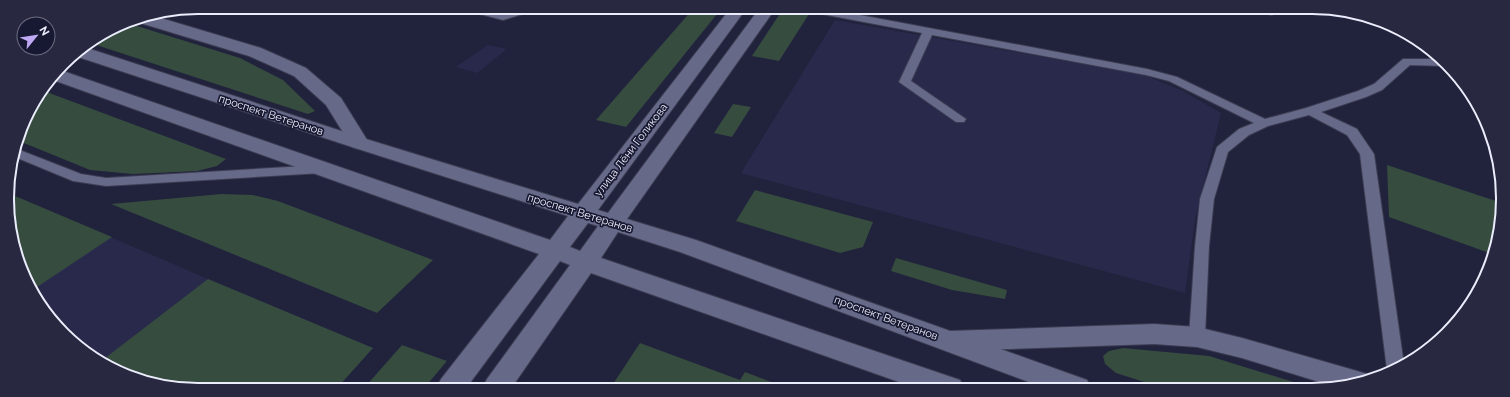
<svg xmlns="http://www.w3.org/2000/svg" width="1510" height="397" viewBox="0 0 1510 397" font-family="Raleway,sans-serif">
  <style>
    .built { fill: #292a4b }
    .green { fill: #364c3f }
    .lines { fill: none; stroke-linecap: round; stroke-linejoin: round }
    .lane-casing { stroke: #3c3c52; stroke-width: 2 }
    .street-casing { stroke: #3c3c52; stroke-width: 2 }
    .secondary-casing { stroke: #3c3c52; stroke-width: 2 }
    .lane { fill: #666988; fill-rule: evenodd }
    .street { fill: #666988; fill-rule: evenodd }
    .secondary { fill: #666988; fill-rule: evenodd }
    .labels { text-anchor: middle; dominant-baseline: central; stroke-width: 3.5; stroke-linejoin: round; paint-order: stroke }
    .street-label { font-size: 11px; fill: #ecedfc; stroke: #171831 }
    .rim { fill: none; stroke: #ecedfc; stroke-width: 2 }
  </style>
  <rect width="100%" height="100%" fill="#21223c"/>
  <g class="built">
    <polygon points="835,20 1144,75 1181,90 1221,113 1195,219 1185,293 741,173"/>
    <polygon points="488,45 507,49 477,73 456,67"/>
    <polygon points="8,193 208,279 373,348 338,387 161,386 103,364 46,315 14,248"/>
  </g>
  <g class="green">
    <polygon points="693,9 721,9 626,127 596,120"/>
    <polygon points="783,9 809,14 779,61 752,56"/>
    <polygon points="124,22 240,58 283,80 315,111 308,114 90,43"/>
    <polygon points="44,91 226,159 217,166 197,171 133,174 90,170 19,141 27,114"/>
    <polygon points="733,104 751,107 732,137 714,133"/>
    <polygon points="1387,165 1499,202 1499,236 1492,254 1389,217"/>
    <polygon points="755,190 873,222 863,247 840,253 736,221"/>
    <polygon points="8,193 112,237 34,289 14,248"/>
    <polygon points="221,194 253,195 278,201 433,260 377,313 111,204"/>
    <polygon points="896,258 1007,290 1005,299 952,290 891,271"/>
    <polygon points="208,279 373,348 338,387 161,386 100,362"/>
    <polygon points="640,343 740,380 745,372 784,387 611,387"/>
    <polygon points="402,345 447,361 425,387 365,387"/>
    <polygon points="1123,348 1209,356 1313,388 1163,388 1116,373 1105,364 1103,356 1109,351"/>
  </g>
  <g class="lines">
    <defs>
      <g id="lane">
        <polygon points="463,8 480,8 503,14 521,8 537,8 536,10 503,20 464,10"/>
        <polygon points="806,9 828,9 1147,69 1177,77 1265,119 1306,108 1358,91 1374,84 1403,59 1438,59 1444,66 1410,65 1382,90 1366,97 1321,112 1357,129 1374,154 1404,365 1396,370 1389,373 1387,370 1360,154 1347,135 1309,115 1268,126 1249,135 1228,152 1214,199 1209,246 1205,337 1203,342 1197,343 1191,342 1189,337 1195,246 1200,199 1217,147 1239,129 1254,123 1169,81 1146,75 932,35 911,81 966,119 964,122 956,122 899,82 922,33 811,12"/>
        <polygon points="1257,10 1276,10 1277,12 1272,15 1258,12"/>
        <polygon points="17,149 81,174 106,178 322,165 327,166 329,169 327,172 322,173 106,186 73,181 15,157"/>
      </g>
      <g id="street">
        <polygon points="154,16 261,48 306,68 341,98 369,143 366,147 359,149 352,147 326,105 294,76 249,56 137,22 136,19"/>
        <polygon points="1154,324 1197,327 1242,338 1357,371 1367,374 1369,379 1339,388 1242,358 1197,347 1154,344 949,351 940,348 936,341 940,334 949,331"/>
      </g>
      <path id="secondary" d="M730 9H746L598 210 608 213 759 9H775L627 219 696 240 1087 380 1091 388H1045L680 252 618 232 601 258 960 380 964 388H916L591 273 512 387H483L487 379 570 265 560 261 467 387H437L441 379 539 254 53 80 60 70 63 71 550 240 568 216 352 147 72 55 84 47 366 139 578 204ZM588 223 598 226 580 251 570 247Z"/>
    </defs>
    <use href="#lane" class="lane-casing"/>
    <use href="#street" class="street-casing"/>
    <use href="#secondary" class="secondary-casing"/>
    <use href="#lane" class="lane"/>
    <use href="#street" class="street"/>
    <use href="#secondary" class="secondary"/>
  </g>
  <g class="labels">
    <g class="street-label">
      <text transform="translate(271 115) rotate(18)">проспект Ветеранов</text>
      <text transform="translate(631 150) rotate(-53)">улица Лёни Голикова</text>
      <text transform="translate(580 213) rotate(17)">проспект Ветеранов</text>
      <text transform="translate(886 318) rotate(20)">проспект Ветеранов</text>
    </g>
  </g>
  <path d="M0 0H1510V397H0ZM198 14H1312A184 184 0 0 1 1496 198V199A184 184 0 0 1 1312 383H198A184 184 0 0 1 14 199V198A184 184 0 0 1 198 14Z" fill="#282941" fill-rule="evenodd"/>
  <path class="rim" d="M198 14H1312A184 184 0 0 1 1496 198V199A184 184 0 0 1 1312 383H198A184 184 0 0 1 14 199V198A184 184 0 0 1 198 14Z"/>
  <g transform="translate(36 36) rotate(60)"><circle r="19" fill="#171831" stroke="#6c6d82"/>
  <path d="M0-3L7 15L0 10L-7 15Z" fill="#bfa9f4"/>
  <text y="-6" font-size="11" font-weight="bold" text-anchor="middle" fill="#ecedfc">N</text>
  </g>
</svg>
